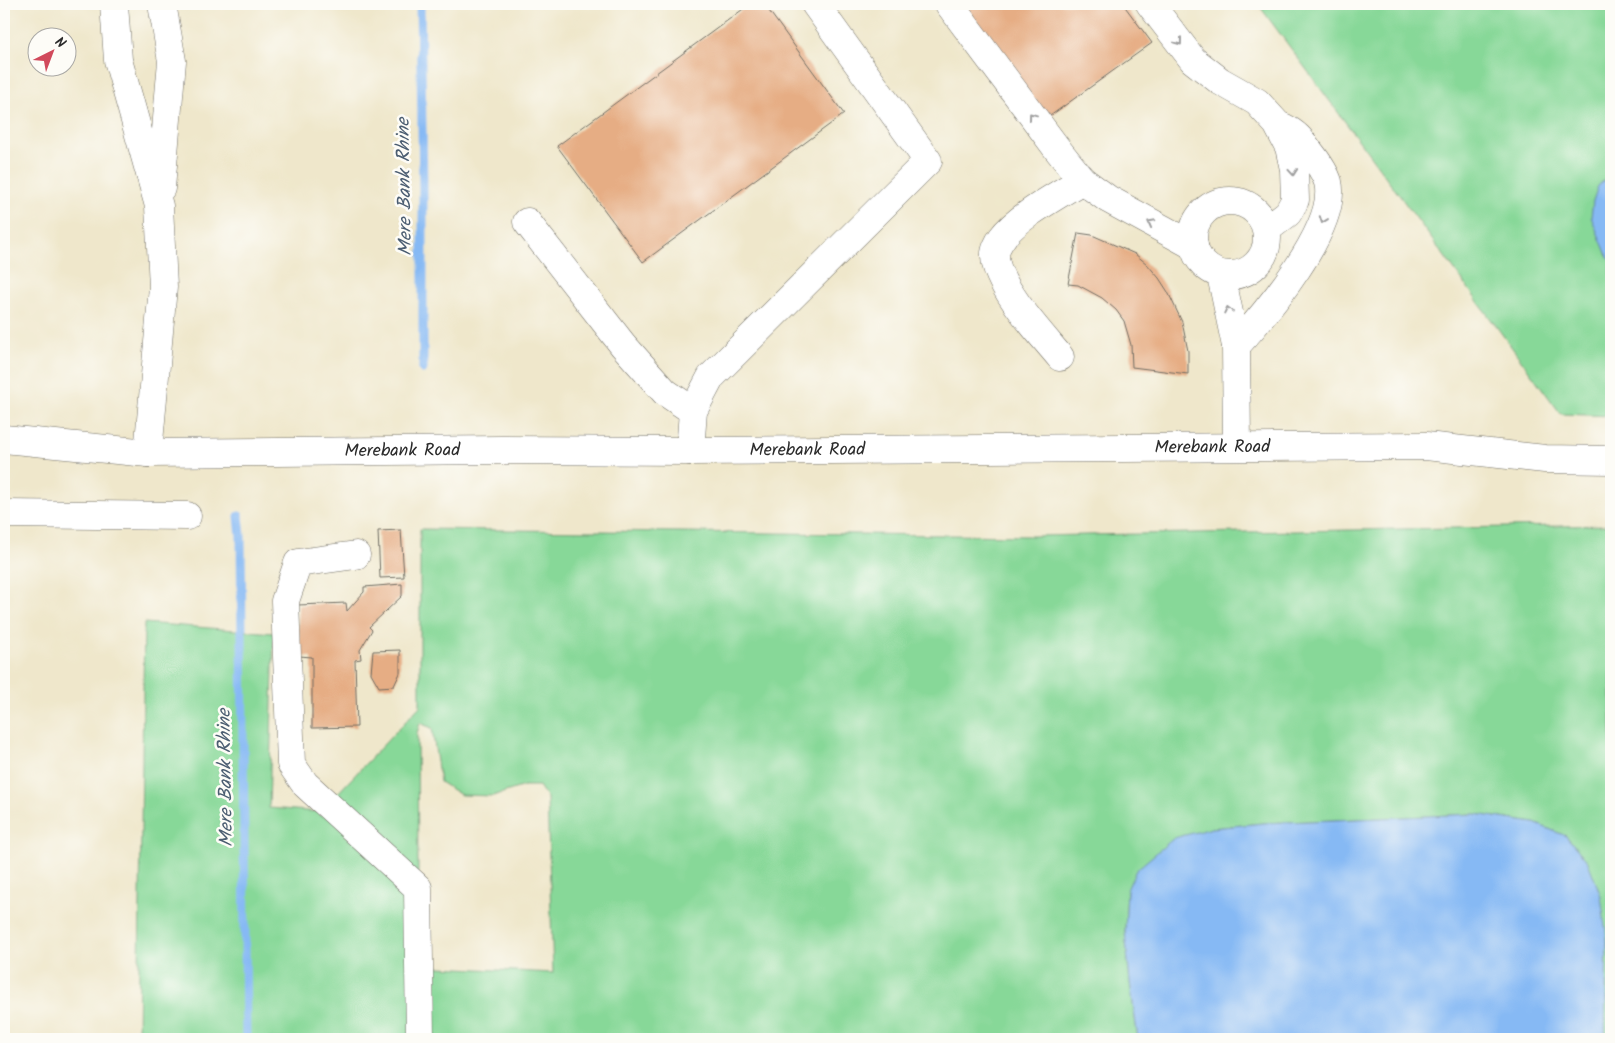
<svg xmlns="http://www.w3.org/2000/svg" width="1615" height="1043" viewBox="0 0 1615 1043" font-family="Kalam,sans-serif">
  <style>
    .green { fill: #87d898; stroke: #598262; fill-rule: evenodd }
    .water { fill: #86b9f4; stroke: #587290 }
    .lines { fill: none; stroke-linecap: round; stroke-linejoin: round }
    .stream { stroke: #86b9f4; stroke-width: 9 }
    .building { fill: #e6ad84 }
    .minor-casing { stroke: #706d63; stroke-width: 29 }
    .minor { stroke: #fff; stroke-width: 28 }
    .oneway { stroke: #a0a0a0 }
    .labels { text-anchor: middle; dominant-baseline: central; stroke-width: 5; stroke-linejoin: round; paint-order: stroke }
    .street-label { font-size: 18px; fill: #2b2b2b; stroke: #fdfcf7 }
    .water-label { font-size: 19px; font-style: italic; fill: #4b5d71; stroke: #fdfcf7 }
  </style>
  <rect width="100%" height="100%" fill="#fdfcf7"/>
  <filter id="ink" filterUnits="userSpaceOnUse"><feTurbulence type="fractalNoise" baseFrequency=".02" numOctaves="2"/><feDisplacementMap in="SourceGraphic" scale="10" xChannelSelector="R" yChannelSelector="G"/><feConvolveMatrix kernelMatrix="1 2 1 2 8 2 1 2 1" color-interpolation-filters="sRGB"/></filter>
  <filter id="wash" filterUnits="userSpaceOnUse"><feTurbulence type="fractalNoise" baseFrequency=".0096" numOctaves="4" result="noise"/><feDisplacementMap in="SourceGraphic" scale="20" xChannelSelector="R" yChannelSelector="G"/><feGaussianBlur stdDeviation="1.12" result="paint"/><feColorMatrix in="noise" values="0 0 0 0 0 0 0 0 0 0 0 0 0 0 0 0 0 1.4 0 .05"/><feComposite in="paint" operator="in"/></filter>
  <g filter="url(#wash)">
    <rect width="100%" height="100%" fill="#efe7cb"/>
    <g class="green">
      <polygon points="1258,4 1611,4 1611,174 1598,186 1606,253 1611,261 1611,416 1561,414"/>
      <path d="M1611 525V1039H1605L1607 940 1588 862 1566 836 1534 823 1475 814 1263 823 1212 828 1127 890 1125 931 1130 982 1138 1039H138L144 623 274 633 269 808 320 812 420 706V529L1034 536ZM420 723 432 728 440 782 461 795 493 796 524 786H539L547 798 553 973 440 967 426 970 418 873 417 733Z"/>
    </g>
    <g class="water">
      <polygon points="1611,174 1611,261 1606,253 1591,217 1593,201 1598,186"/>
      <polygon points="1475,814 1534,823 1566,836 1588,862 1601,896 1607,940 1605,1039 1138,1039 1130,982 1125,931 1127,890 1136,870 1174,838 1212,828 1263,823"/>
    </g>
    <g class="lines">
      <g class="stream">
        <polyline points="420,4 423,188 423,369"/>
        <polyline points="239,516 241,536 246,1039"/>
      </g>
    </g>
    <g id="blocks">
      <g class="building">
        <polygon points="750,4 764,4 844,114 643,262 557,146"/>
        <polygon points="958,4 1123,4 1152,43 1043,121"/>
        <polygon points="1078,233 1092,235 1135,254 1147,264 1159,278 1168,292 1182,322 1188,351 1188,374 1132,367 1131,345 1124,321 1116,310 1102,298 1078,285 1068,284"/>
        <polygon points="401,530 404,577 380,578 378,531"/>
        <polygon points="402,584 402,596 369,627 372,630 360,650 361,659 355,660 357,727 312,728 312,657 299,656 298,605 346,603 347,611 364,592 364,587"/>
        <polygon points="400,650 400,673 394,686 379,687 371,673 373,651"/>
      </g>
    </g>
  </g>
  <g filter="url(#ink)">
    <use href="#blocks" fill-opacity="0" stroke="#706d63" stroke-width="1"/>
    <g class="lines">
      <defs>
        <g id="minor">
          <polyline points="114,4 118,60 159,206 163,287 148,453"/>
          <polyline points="949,4 1058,150 1082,180 1108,199 1194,246"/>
          <polyline points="1150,4 1193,60 1220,81 1257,102 1277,124 1289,147 1294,169 1295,200 1288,213 1267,229"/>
          <polyline points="161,188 172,61 162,4"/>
          <circle cx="1230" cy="238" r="37"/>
          <polyline points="527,222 623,345 665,392 693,411"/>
          <polyline points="1221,275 1236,346 1237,446"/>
          <path d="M1236 346C1265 314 1339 227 1328 182 1325 172 1317 161 1310 152 1301 140 1297 134 1283 127"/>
          <path d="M1060 357C1041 334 996 286 995 256 994 251 999 242 1002 238 1017 217 1060 194 1082 180"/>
          <path id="s1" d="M4 439 148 453 501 450 690 451 1426 446 1545 459 1611 460"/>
          <polyline points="690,451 693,411 711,377 928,161 815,4"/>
          <polyline points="4,514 187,516"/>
          <polyline points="356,555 298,563 285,601 291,764 305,784 418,888 420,1039"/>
        </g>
      </defs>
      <use href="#minor" class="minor-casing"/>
      <use href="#minor" class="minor"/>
    </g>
    <defs><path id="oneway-chevron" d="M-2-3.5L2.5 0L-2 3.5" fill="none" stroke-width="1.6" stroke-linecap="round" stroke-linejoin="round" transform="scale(1.25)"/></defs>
    <g class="oneway">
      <use href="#oneway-chevron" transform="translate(1179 42) rotate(53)"/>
      <use href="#oneway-chevron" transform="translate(1032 116) rotate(-127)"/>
      <use href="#oneway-chevron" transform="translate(1293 172) rotate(85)"/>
      <use href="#oneway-chevron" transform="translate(1323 220) rotate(110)"/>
      <use href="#oneway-chevron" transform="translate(1151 223) rotate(-152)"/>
      <use href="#oneway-chevron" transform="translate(1228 310) rotate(-102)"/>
    </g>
  </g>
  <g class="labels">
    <g class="street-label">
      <text stroke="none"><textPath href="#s1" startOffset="1209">Merebank Road</textPath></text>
      <text stroke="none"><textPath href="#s1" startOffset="804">Merebank Road</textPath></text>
      <text stroke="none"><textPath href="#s1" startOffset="399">Merebank Road</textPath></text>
    </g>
    <g class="water-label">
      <text transform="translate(405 187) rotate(-91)">Mere Bank Rhine</text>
      <text transform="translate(226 778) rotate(-91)">Mere Bank Rhine</text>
    </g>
  </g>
  <rect width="1615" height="1043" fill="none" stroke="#fdfcf7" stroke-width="20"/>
  <g transform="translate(52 52) rotate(42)"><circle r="24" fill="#fdfcf7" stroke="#a9a8a5"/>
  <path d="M0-4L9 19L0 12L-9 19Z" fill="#d1495b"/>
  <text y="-8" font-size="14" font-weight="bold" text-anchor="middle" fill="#2b2b2b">N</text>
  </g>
</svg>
